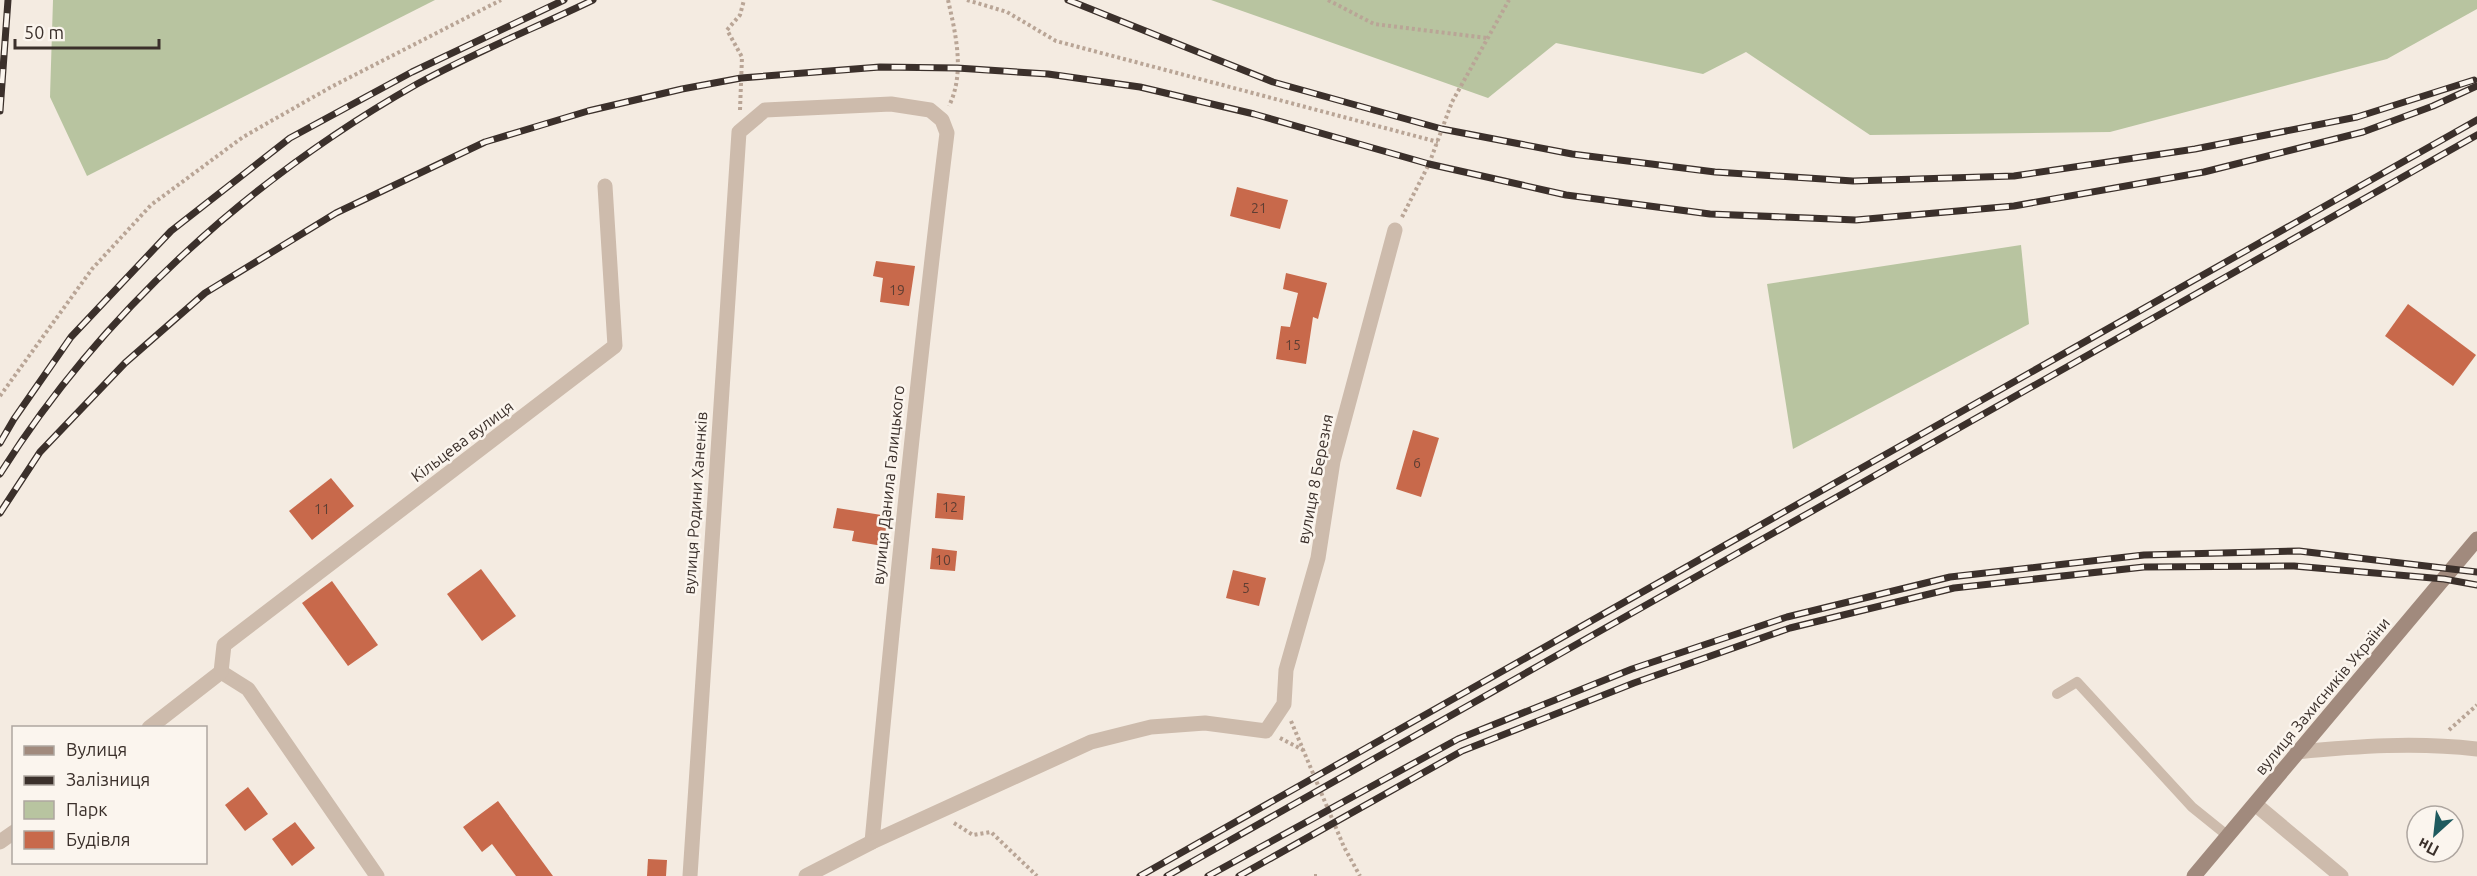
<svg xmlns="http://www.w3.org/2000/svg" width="2477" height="876" viewBox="0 0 2477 876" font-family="Ubuntu,sans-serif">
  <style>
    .green { fill: #b8c4a0 }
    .building { fill: #c8694b }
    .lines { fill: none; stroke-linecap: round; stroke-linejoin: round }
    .path { stroke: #b9a596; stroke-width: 4; stroke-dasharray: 3 3; stroke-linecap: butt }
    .lane { stroke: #cdbbac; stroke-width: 10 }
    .street { stroke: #cdbbac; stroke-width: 15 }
    .secondary { stroke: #a18a7d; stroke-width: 15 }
    .rail-casing { stroke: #3b302b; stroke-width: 7 }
    .rail { stroke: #fbf5ee; stroke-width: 4.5; stroke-dasharray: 14; stroke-linecap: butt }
    .labels { text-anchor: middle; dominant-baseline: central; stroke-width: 5; stroke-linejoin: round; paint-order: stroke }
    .number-label { font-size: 14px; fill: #5e3e33 }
    .street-label { font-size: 16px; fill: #3b302b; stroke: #fbf5ee }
  </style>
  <rect width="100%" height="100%" fill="#f4ebe1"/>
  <g class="green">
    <polygon points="53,0 435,0 87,176 50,97"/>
    <polygon points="1211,0 2477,0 2477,9 2387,59 2110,132 1870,135 1746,52 1703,74 1556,43 1488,98"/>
    <polygon points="2021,245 2029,324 1793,449 1767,284"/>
  </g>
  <g class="building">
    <polygon points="1237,187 1288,200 1280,229 1230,216"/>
    <polygon points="876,261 915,266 909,306 880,302 883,278 873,276"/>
    <polygon points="1286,273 1327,283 1318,319 1313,317 1306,364 1276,359 1281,326 1290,327 1298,293 1283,289"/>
    <polygon points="2408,304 2476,355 2453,386 2385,336"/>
    <polygon points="1413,430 1439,438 1421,497 1396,489"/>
    <polygon points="331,478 354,506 312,540 289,511"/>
    <polygon points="937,493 965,496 963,520 935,518"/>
    <polygon points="837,508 888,516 883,546 852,541 854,531 833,528"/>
    <polygon points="932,548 957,551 955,571 930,569"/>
    <polygon points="481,569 516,616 482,641 447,594"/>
    <polygon points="1233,570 1266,578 1259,606 1226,598"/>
    <polygon points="332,581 378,645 348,666 302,603"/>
    <polygon points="248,787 268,814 245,831 225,805"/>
    <polygon points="498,801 553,876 516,876 492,844 482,852 463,827"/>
    <polygon points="295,822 315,848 292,866 272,839"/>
    <polygon points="648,859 667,860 666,876 647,876"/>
  </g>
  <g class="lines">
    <g class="path">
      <path d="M948 0C956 35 965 73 949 106"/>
      <polyline points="967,0 1007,12 1056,41 1438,142"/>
      <polyline points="1328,0 1374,24 1487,38"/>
      <polyline points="740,110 742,57 727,30 740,15 744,0"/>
      <polyline points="1402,217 1429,164 1452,102 1509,0"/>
      <polyline points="0,396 92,269 151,205 243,137 331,87 501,0"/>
      <polyline points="1291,721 1344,847 1360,876"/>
      <polyline points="2449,730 2477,705"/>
      <polyline points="1280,738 1303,750"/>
      <polyline points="954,823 973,835 991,832 1037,876"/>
      <polyline points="1314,876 1318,876"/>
    </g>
    <polyline class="lane" points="2057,694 2077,682 2192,807 2228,836"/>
    <g class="street">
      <polyline points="221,672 248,689 377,876"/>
      <polyline points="149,728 221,672 224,645 615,346 605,186"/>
      <path d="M2297 752C2358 746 2416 742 2477 749"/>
      <polyline points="2255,804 2341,876"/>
      <polyline points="0,842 14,832"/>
      <path d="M690 876 739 132 765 110 891 104 930 110 942 120 947 133C918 369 894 605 872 842"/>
      <polyline points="806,876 872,842 1091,742 1151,727 1205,723 1266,731 1284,704 1286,670 1318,558 1333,461 1395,230"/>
    </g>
    <polyline class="secondary" points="2194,876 2477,539"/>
    <defs>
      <g id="rail">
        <polyline points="1068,0 1273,82 1442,129 1572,154 1715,172 1853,181 2014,176 2195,149 2357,117 2474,80"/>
        <polyline points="0,111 8,0"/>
        <polyline points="0,443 14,419 71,337 171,231 290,138 412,72 564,0"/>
        <path d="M0 474C102 312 251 178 417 84 473 53 535 28 593 0"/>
        <polyline points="0,513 40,452 125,363 205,293 336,213 485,142 588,111 682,89 741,78 880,67 957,68 1048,74 1140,87 1254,114 1429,164 1566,195 1710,214 1856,220 2014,206 2204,172 2363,132 2433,106 2477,86"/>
        <polyline points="1140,876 2477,120"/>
        <polyline points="1167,876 2477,135"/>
        <polyline points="1208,876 1458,739 1632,669 1787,617 1950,577 2144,555 2299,551 2477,572"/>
        <polyline points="1239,876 1462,751 1634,683 1790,628 1954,588 2144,567 2294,566 2444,579 2477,585"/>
      </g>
    </defs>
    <use href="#rail" class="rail-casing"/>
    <use href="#rail" class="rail"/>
  </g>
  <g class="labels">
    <g class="number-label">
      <text x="1259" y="208">21</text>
      <text x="897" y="290">19</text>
      <text x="1293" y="345">15</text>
      <text x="1417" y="463">6</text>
      <text x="950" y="507">12</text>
      <text x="322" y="509">11</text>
      <text x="943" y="560">10</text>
      <text x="1246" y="588">5</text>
    </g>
    <g class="street-label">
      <text transform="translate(462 441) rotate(-37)">Кільцева вулиця</text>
      <text transform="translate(1315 479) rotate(-79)">вулиця 8 Березня</text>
      <text transform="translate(888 485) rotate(-84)">вулиця Данила Галицького</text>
      <text transform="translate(695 503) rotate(-86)">вулиця Родини Ханенків</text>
      <text transform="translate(2322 696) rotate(-50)">вулиця Захисників України</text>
    </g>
  </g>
  <rect x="12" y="726" width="195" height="138" fill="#fbf5ee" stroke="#aea6a0" stroke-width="1.5"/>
  <rect x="24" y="746" width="30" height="9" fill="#a18a7d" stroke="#aea6a0" stroke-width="1.5"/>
  <text x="66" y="756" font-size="18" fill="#3b302b">Вулиця</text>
  <rect x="24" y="776" width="30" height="9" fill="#3b302b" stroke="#aea6a0" stroke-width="1.5"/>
  <text x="66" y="786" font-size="18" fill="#3b302b">Залізниця</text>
  <rect x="24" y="801" width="30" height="18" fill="#b8c4a0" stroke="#aea6a0" stroke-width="1.5"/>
  <text x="66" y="816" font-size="18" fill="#3b302b">Парк</text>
  <rect x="24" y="831" width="30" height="18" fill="#c8694b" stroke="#aea6a0" stroke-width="1.5"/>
  <text x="66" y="846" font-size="18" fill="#3b302b">Будівля</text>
  <g transform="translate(2435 834) rotate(207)"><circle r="28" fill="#fbf5ee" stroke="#aea6a0" stroke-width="1.5"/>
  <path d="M0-4.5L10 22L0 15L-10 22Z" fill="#1f5a5e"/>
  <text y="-9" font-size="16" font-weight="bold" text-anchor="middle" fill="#3b302b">Пн</text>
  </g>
  <path d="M15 39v9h144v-9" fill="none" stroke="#3b302b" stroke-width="3"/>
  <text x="24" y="39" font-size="18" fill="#3b302b" stroke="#fbf5ee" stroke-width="4.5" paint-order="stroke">50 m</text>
</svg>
